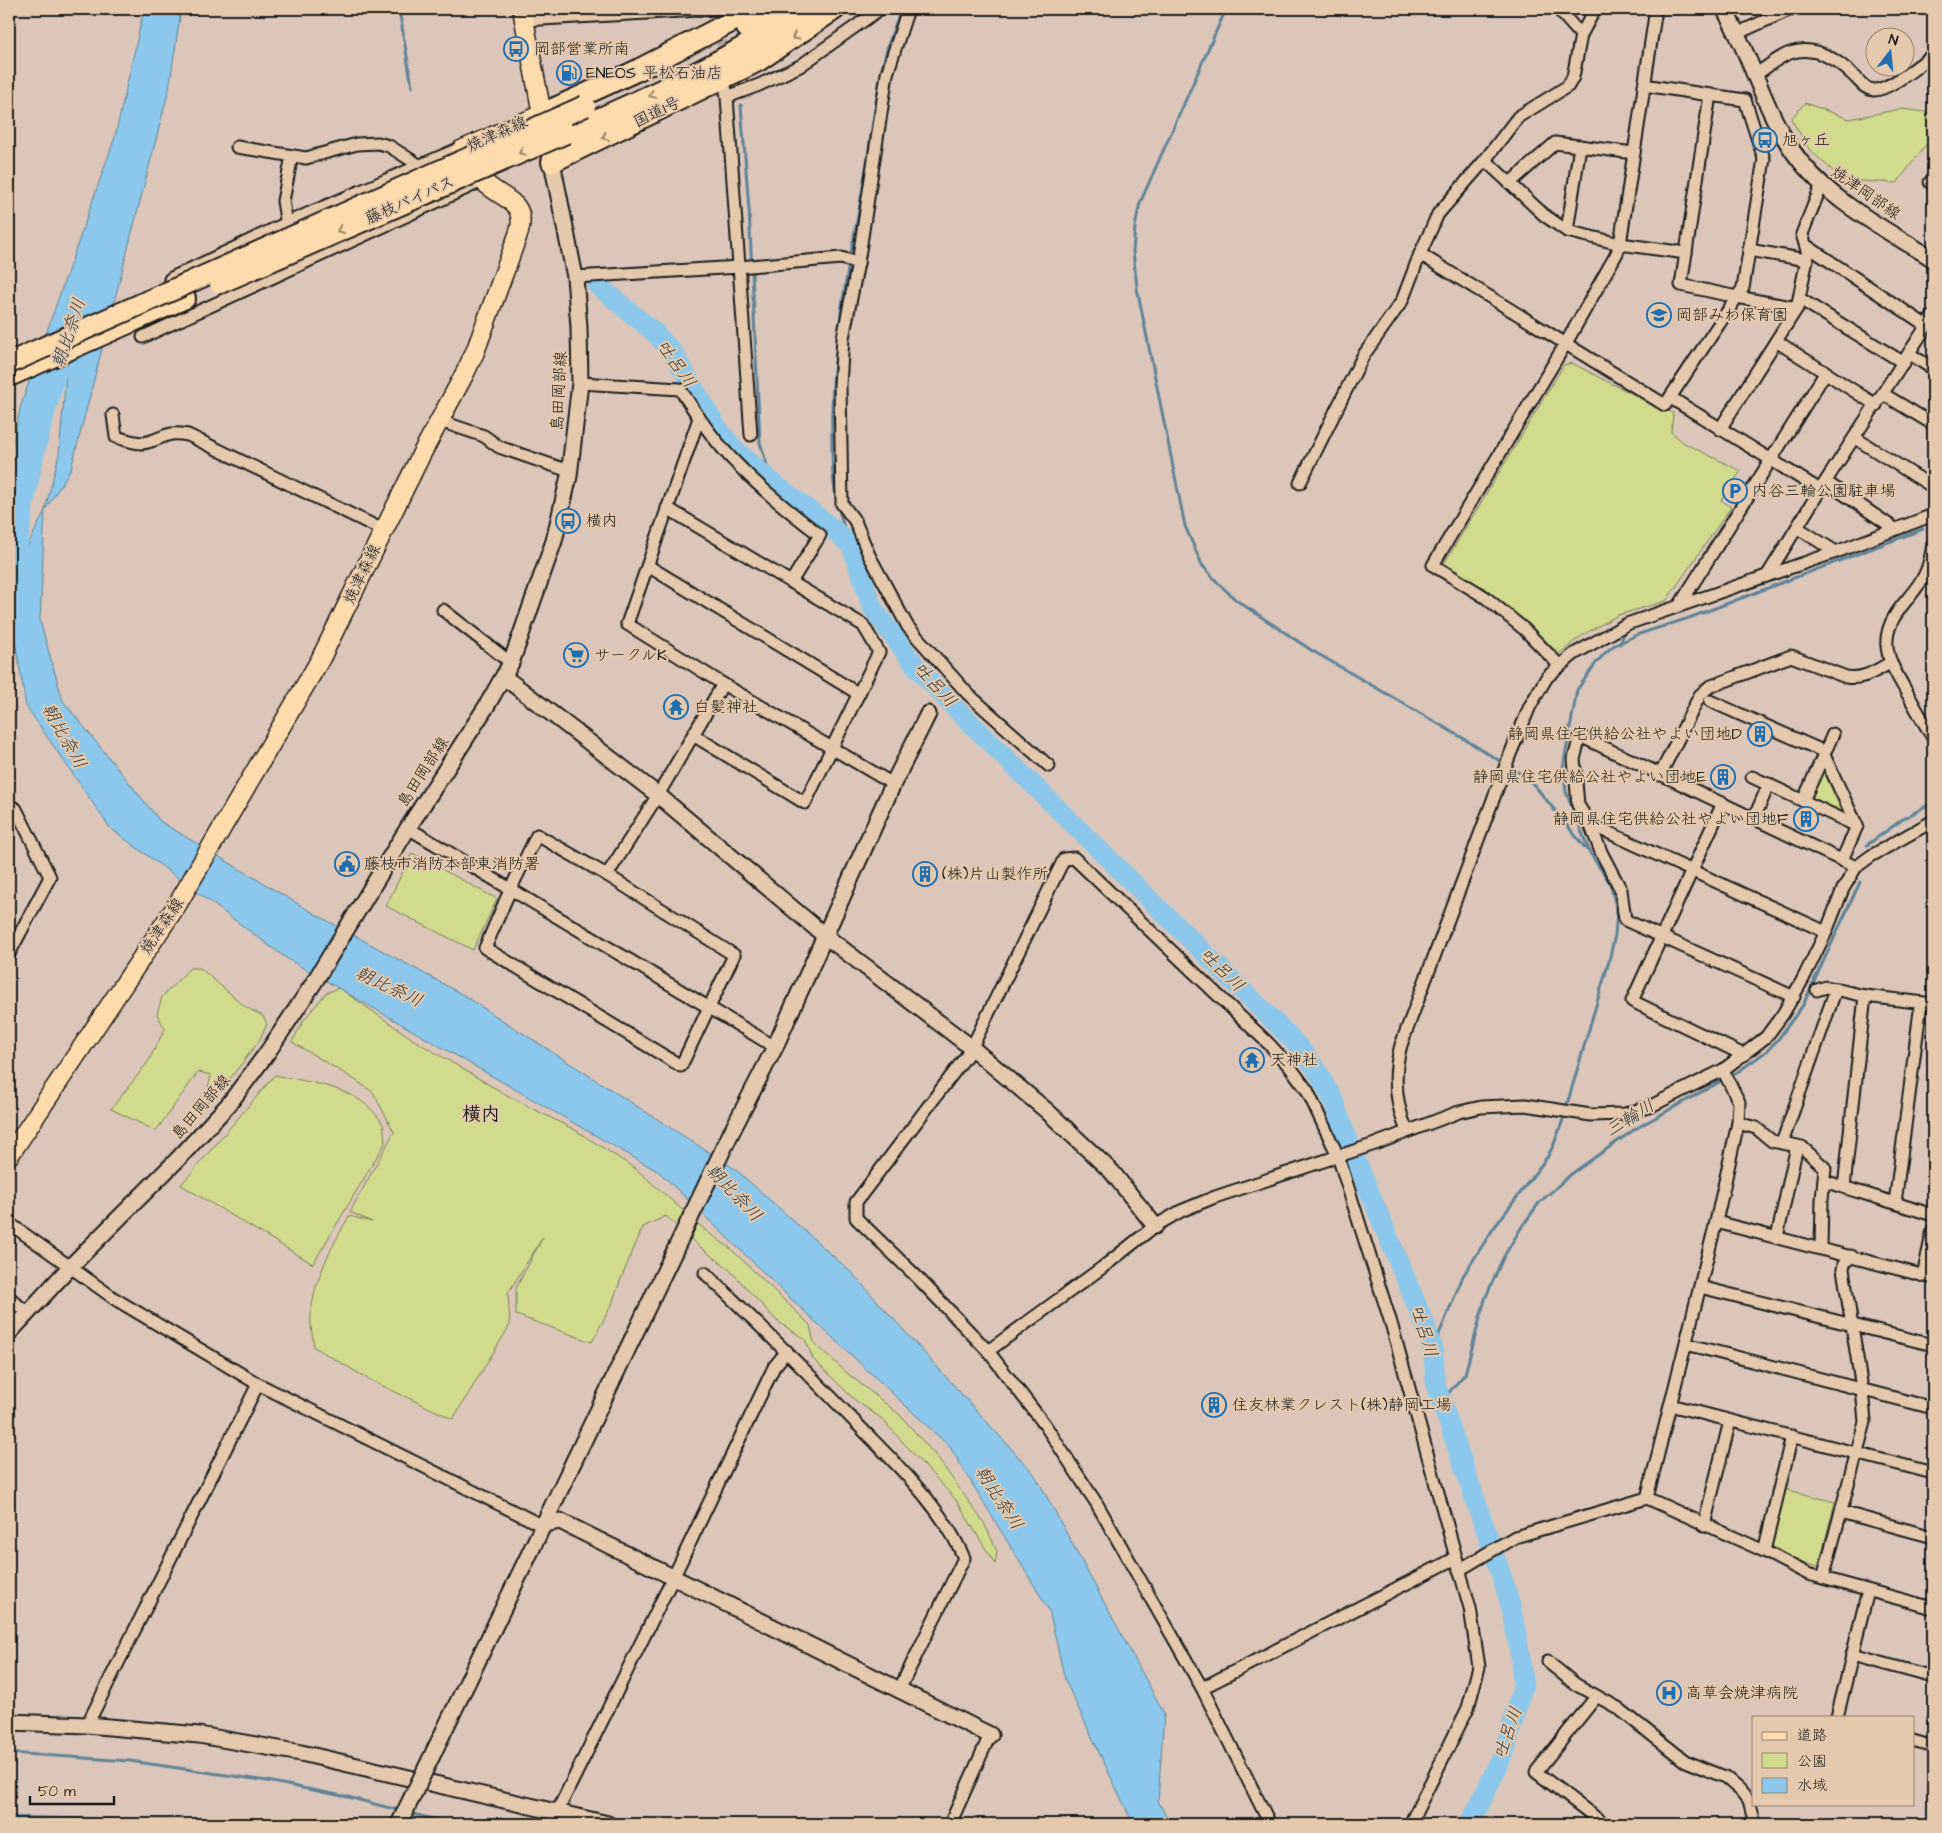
<svg xmlns="http://www.w3.org/2000/svg" width="1942" height="1833" viewBox="0 0 1942 1833" font-family="'Architects Daughter','Klee One',sans-serif">
  <style>
    .green { fill: #d0db8e; stroke: #767c55 }
    .water { fill: #8bc8eb; stroke: #5f8398 }
    .lines { fill: none; stroke-linecap: round; stroke-linejoin: round }
    .stream { stroke: #5f8398; stroke-width: 3 }
    .river { stroke: #8bc8eb; stroke-width: 20 }
    .street-tunnel { stroke: #b6a49a; stroke-width: 11; stroke-dasharray: 11 5.5; stroke-linecap: butt }
    .street-casing { stroke: #1c1c1c; stroke-width: 15 }
    .secondary-casing { stroke: #1c1c1c; stroke-width: 19 }
    .primary-casing { stroke: #1c1c1c; stroke-width: 21 }
    .highway-casing { stroke: #1c1c1c; stroke-width: 24 }
    .street { stroke: #e4c9ac; stroke-width: 11 }
    .secondary { stroke: #e4c9ac; stroke-width: 15 }
    .primary { stroke: #fedbac; stroke-width: 18 }
    .highway { stroke: #fedbac; stroke-width: 20 }
    .secondary-bridge-casing { stroke: #1c1c1c; stroke-width: 19; stroke-linecap: butt }
    .highway-bridge-casing { stroke: #1c1c1c; stroke-width: 24; stroke-linecap: butt }
    .secondary-bridge { stroke: #e4c9ac; stroke-width: 15 }
    .highway-bridge { stroke: #fedbac; stroke-width: 20 }
    .oneway { stroke: #98856b }
    .labels { text-anchor: middle; dominant-baseline: central; stroke-width: 4; stroke-linejoin: round; paint-order: stroke }
    .poi-label { font-size: 16px; fill: #1c1c1c; stroke: #e4c9ac; text-anchor: start }
    .street-label { font-size: 16px; fill: #1c1c1c; stroke: #e4c9ac }
    .water-label { font-size: 18px; font-style: italic; fill: #323e45; stroke: #e4c9ac }
    .quarter-label { font-size: 19px; font-weight: bold; fill: #1c1c1c; stroke: #e4c9ac }
  </style>
  <rect width="100%" height="100%" fill="#dcc6b9"/>
  <filter id="ink" filterUnits="userSpaceOnUse"><feTurbulence type="fractalNoise" baseFrequency=".02" numOctaves="2"/><feDisplacementMap in="SourceGraphic" scale="10" xChannelSelector="R" yChannelSelector="G"/><feConvolveMatrix kernelMatrix="1 2 1 2 8 2 1 2 1" color-interpolation-filters="sRGB"/></filter>
  <g filter="url(#ink)">
    <g class="green">
      <polygon points="1805,103 1849,119 1901,109 1933,113 1933,135 1897,183 1843,180 1810,150 1791,119"/>
      <polygon points="1572,363 1604,380 1673,413 1671,432 1684,443 1741,471 1721,500 1731,507 1666,601 1618,615 1581,636 1553,659 1442,567 1564,365"/>
      <polygon points="1825,765 1850,816 1809,797"/>
      <polygon points="412,853 497,899 473,950 386,906"/>
      <polygon points="190,968 200,968 247,1008 263,1016 267,1024 259,1041 215,1098 205,1103 211,1075 198,1072 156,1131 111,1109 148,1062 165,1029 157,1014 162,997"/>
      <path d="M339 988 414 1040 510 1097 575 1130 636 1169 705 1230 731 1249 810 1325 814 1343 848 1374 900 1415 936 1456 984 1523 997 1551 995 1564 956 1500 901 1440 881 1418 855 1400 813 1359 805 1339 777 1321 727 1267 700 1247 666 1216 643 1227 620 1281 612 1304 592 1342 516 1315V1288L543 1237 508 1293 510 1325 453 1419 372 1381 314 1347C313 1337 310 1326 311 1316 313 1280 332 1247 349 1216L372 1222 350 1212 394 1132 373 1092 352 1078 292 1042 304 1020 326 993Z"/>
      <path d="M275 1075C312 1083 361 1087 382 1123 385 1128 384 1137 385 1143L313 1264 181 1185Z"/>
      <polygon points="1784,1489 1835,1502 1819,1564 1817,1566 1803,1564 1772,1546 1770,1543"/>
    </g>
    <g class="water">
      <polygon points="144,9 181,9 169,89 71,469 45,510 40,621 63,701 161,822 315,914 460,993 735,1169 851,1272 1035,1475 1164,1713 1158,1801 1171,1824 1133,1824 1065,1680 1049,1610 950,1447 791,1299 659,1172 286,958 110,828 26,706 11,616 23,556 45,510 59,454 66,375 40,401 27,489 12,545 15,486 9,475 9,460 21,405 115,137"/>
      <polygon points="9,1816 290,1824 9,1824"/>
    </g>
    <g class="lines">
      <g class="stream">
        <polyline points="399,9 412,87"/>
        <polyline points="1226,9 1140,203 1135,227 1133,251 1137,288 1185,526 1202,565 1218,583 1236,600 1311,650 1461,737 1521,774 1535,786 1587,850"/>
        <polyline points="741,105 749,209 760,442 768,469 777,486"/>
        <path d="M850 257C858 217 866 176 871 135 878 90 882 51 902 9"/>
        <path d="M837 500C832 480 832 460 832 439 830 378 839 323 849 263"/>
        <polyline points="838,506 846,535 852,547"/>
        <polyline points="1620,644 1625,631"/>
        <polyline points="1867,845 1903,819 1933,802"/>
        <polyline points="1566,1108 1609,961 1615,935 1617,911 1610,883 1590,853 1566,792 1563,768 1577,690 1596,663 1606,652 1613,646 1639,634 1689,618 1923,529"/>
        <polyline points="1433,1349 1463,1276 1493,1229 1548,1156 1554,1144 1565,1114"/>
        <polyline points="1442,1400 1465,1374 1485,1299 1503,1258 1521,1228 1539,1203 1570,1175 1635,1129 1739,1071 1768,1050 1779,1038 1803,1005 1860,882"/>
        <polyline points="9,1753 130,1761 267,1781 348,1797 401,1811"/>
        <polyline points="409,1813 453,1824"/>
      </g>
      <g class="river">
        <polyline points="596,284 654,332 673,353 715,424 733,448 777,486 831,527 852,547 872,607 914,664 955,708 1292,1039 1314,1066 1332,1097 1346,1136 1425,1325 1433,1349 1436,1386 1503,1580 1511,1607 1520,1654 1523,1685 1506,1747 1480,1804 1469,1824"/>
        <path d="M17 625C12 602 15 576 17 553 24 489 40 426 59 365"/>
      </g>
      <polyline class="street-tunnel" points="721,24 724,63"/>
      <defs>
        <g id="street">
          <polyline points="908,9 887,74 858,263 843,338 840,385 842,504 855,521 869,555 908,627 968,694 1049,766"/>
          <polyline points="1558,9 1581,35"/>
          <polyline points="524,20 717,9"/>
          <polyline points="1738,33 1791,9"/>
          <path d="M1755 75C1766 68 1778 57 1790 53 1815 44 1839 61 1855 77 1861 83 1865 89 1874 90 1890 90 1920 64 1933 55"/>
          <polyline points="725,85 727,97 751,435"/>
          <polyline points="1710,95 1745,100 1764,159 1743,288 1737,297 1797,308"/>
          <polyline points="727,97 759,85 800,66 880,9"/>
          <polyline points="237,147 306,158 357,144 378,143 389,146 422,167"/>
          <polyline points="1485,160 1544,215 1567,231 1620,244 1686,253"/>
          <polyline points="1930,182 1933,185"/>
          <polyline points="1510,183 1555,143 1634,153"/>
          <polyline points="287,225 283,201 292,156"/>
          <polyline points="1567,231 1580,146"/>
          <polyline points="1807,246 1927,326"/>
          <polyline points="1749,250 1807,260"/>
          <polyline points="1420,254 1665,405 1737,297 1681,285 1710,95 1644,85"/>
          <polyline points="575,277 739,267 841,258 858,263"/>
          <polyline points="1800,299 1904,363"/>
          <polyline points="143,337 482,181"/>
          <polyline points="1776,341 1876,405"/>
          <polyline points="1910,354 1933,369"/>
          <path d="M580 383 680 389C697 415 715 443 738 465 763 491 791 513 820 535L791 582"/>
          <polyline points="1883,394 1933,424"/>
          <polyline points="1671,398 1820,490"/>
          <path d="M113 415 116 437C127 440 138 445 148 442 167 437 165 431 188 435L383 530"/>
          <polyline points="699,418 627,624 723,684 893,784"/>
          <polyline points="440,421 484,436 499,447 569,471"/>
          <polyline points="1720,429 1797,308 1808,254 1802,234 1822,184"/>
          <polyline points="1855,438 1933,487"/>
          <polyline points="1826,482 1895,529"/>
          <polyline points="1300,483 1363,356 1402,301 1420,254 1438,214 1485,160 1518,117 1568,86 1573,77 1581,35 1595,9"/>
          <polyline points="667,508 863,625 879,652 805,803 693,735"/>
          <polyline points="1798,528 1836,552"/>
          <path d="M1933 543C1929 576 1921 582 1901 607 1876 639 1888 660 1906 691 1915 707 1924 723 1933 738"/>
          <polyline points="648,566 859,694"/>
          <polyline points="1767,576 1820,490 1933,316"/>
          <polyline points="1679,606 1826,372"/>
          <polyline points="443,610 511,663"/>
          <polyline points="1560,666 1524,629 1485,597 1433,565 1566,343 1617,253 1620,244 1656,9"/>
          <polyline points="1710,701 1825,752"/>
          <polyline points="1824,755 1857,826"/>
          <path d="M1660 775 1700 695 1709 687 1791 656 1846 677C1863 680 1875 671 1890 663"/>
          <polyline points="1752,777 1857,826"/>
          <polyline points="1803,801 1833,734"/>
          <polyline points="1723,803 1632,1001 1744,1055"/>
          <polyline points="9,805 16,809 50,877 9,954"/>
          <polyline points="1754,818 1769,784"/>
          <polyline points="1590,824 1826,932"/>
          <polyline points="408,828 775,1047"/>
          <polygon points="537,835 607,875 734,955 681,1066 485,948 510,890"/>
          <polyline points="1842,860 1857,826"/>
          <polyline points="607,875 658,795 723,684"/>
          <polyline points="1817,990 1826,987 1865,996 1933,1004"/>
          <polyline points="1794,997 1625,920 1621,890 1601,852 1590,824 1578,805 1574,759 1580,736 1856,867"/>
          <polyline points="1723,1070 1739,1102 1738,1123 1716,1222 1647,1498 1764,1551 1808,1574 1933,1608"/>
          <polyline points="1738,1123 1756,1128 1772,1141 1802,1147 1825,1168 1822,1199 1821,1248"/>
          <path d="M1407 1131C1395 1103 1393 1074 1401 1045L1509 757 1530 706 1547 677 1574 654 1627 624 1836 552 1933 515"/>
          <polyline points="1782,1143 1836,989"/>
          <polyline points="1824,1181 1933,1215"/>
          <polyline points="1844,1187 1865,996"/>
          <polyline points="1895,1203 1921,1003"/>
          <polyline points="1716,1222 1933,1278"/>
          <polyline points="9,1223 115,1299 258,1384 541,1525"/>
          <polyline points="1777,1237 1797,1146"/>
          <path d="M705 1273C758 1323 810 1375 861 1428 899 1467 942 1507 964 1558L899 1690"/>
          <polyline points="1923,1276 1933,1230"/>
          <polyline points="1700,1287 1933,1345"/>
          <polyline points="9,1297 27,1313"/>
          <polyline points="1686,1344 1933,1408"/>
          <polyline points="988,1351 1103,1267 1155,1226 1181,1211 1215,1197 1375,1144 1459,1112 1481,1107 1525,1105 1591,1115 1625,1114 1651,1106 1723,1070 1766,1037 1783,1014 1803,979 1826,932 1843,889 1856,867 1871,856 1933,821"/>
          <polyline points="1670,1405 1933,1473"/>
          <polyline points="1841,1512 1933,1537"/>
          <polyline points="1704,1525 1730,1421"/>
          <polyline points="1764,1551 1792,1436"/>
          <polyline points="1459,1570 1515,1537 1647,1498"/>
          <polyline points="1823,1578 1865,1422 1862,1389 1843,1269 1844,1264 1851,1256"/>
          <polyline points="1852,1655 1933,1677"/>
          <polyline points="1548,1662 1575,1684 1618,1708 1685,1761 1725,1777 1740,1790 1749,1801 1755,1824"/>
          <polyline points="1202,1688 1456,1558"/>
          <polyline points="1596,1697 1536,1772 1604,1824"/>
          <polyline points="1837,1717 1868,1591"/>
          <polyline points="87,1725 258,1384"/>
          <polyline points="1913,1741 1933,1747"/>
          <polyline points="557,1812 673,1578 774,1367 787,1351"/>
          <polyline points="950,1824 990,1735"/>
          <polyline points="1270,1824 1202,1688 1097,1504 1045,1425 988,1351 917,1277 856,1218 856,1202 970,1051 1064,859 1074,858 1269,1044 1290,1067 1307,1090 1338,1156 1391,1323 1470,1608 1479,1667 1468,1708 1410,1824"/>
        </g>
        <g id="secondary">
          <path d="M1724 9C1750 53 1762 104 1790 147 1824 199 1882 227 1933 259"/>
          <polyline points="172,280 287,225 461,150"/>
          <polyline points="504,677 658,795 824,935 972,1048 1047,1111 1112,1172 1155,1226"/>
          <polyline points="9,1333 71,1266 178,1159 229,1104 267,1053 313,984 408,828 486,707 511,663 554,541 569,476 580,383 579,327 575,277 550,152"/>
          <polyline points="541,1525 560,1521 990,1735"/>
          <polyline points="538,1536 731,1133 775,1047 893,784 928,714"/>
          <polyline points="9,1722 87,1725 199,1735 301,1753 608,1824"/>
        </g>
        <path id="primary" d="M9 1156 177 905 320 660 422 453 464 375 475 352 519 232C528 199 499 199 482 180 474 171 468 160 461 150L542 114 522 9"/>
        <g id="highway">
          <polyline points="747,28 778,9"/>
          <polyline points="542,114 636,71 756,9"/>
          <path d="M566 133C649 97 730 60 804 9"/>
          <polyline points="552,162 758,61 835,9"/>
          <polyline points="9,376 185,298"/>
        </g>
      </defs>
      <use href="#street" class="street-casing"/>
      <use href="#secondary" class="secondary-casing"/>
      <use href="#primary" class="primary-casing"/>
      <use href="#highway" class="highway-casing"/>
      <use href="#street" class="street"/>
      <use href="#secondary" class="secondary"/>
      <use href="#primary" class="primary"/>
      <use href="#highway" class="highway"/>
      <defs>
        <polyline id="secondary-bridge" points="399,1824 538,1536"/>
        <g id="highway-bridge">
          <polyline points="220,283 566,133"/>
          <polyline points="9,363 585,106"/>
        </g>
      </defs>
      <use href="#secondary-bridge" class="secondary-bridge-casing"/>
      <use href="#highway-bridge" class="highway-bridge-casing"/>
      <use href="#secondary-bridge" class="secondary-bridge"/>
      <use href="#highway-bridge" class="highway-bridge"/>
    </g>
    <defs><path id="oneway-chevron" d="M-2-3.5L2.5 0L-2 3.5" fill="none" stroke-width="1.6" stroke-linecap="round" stroke-linejoin="round" transform="scale(1.25)"/></defs>
    <g class="oneway">
      <use href="#oneway-chevron" transform="translate(795 37) rotate(147)"/>
      <use href="#oneway-chevron" transform="translate(652 95) rotate(154)"/>
      <use href="#oneway-chevron" transform="translate(605 137) rotate(155)"/>
      <use href="#oneway-chevron" transform="translate(522 152) rotate(157)"/>
      <use href="#oneway-chevron" transform="translate(340 230) rotate(156)"/>
    </g>
  </g>
  <defs>
    <symbol id="bus-ring" viewBox="-11 -11 22 22"><circle r="9.5" fill="#e4c9ac" stroke="#1f6fb2" stroke-width="1.5"/><path d="M-5-6H5V4H4V6H2V4H-2V6H-4V4H-5ZM-3.5-4V0h7V-4ZM-3.5 1.2v1.5H-2V1.2ZM2 1.2v1.5H3.5V1.2Z" fill="#1f6fb2"/></symbol>
    <symbol id="fuel-ring" viewBox="-11 -11 22 22"><circle r="9.5" fill="#e4c9ac" stroke="#1f6fb2" stroke-width="1.5"/><path d="M-5.5-6h7V0h2V4h1.3V-2.5L3-4.5l.8-.8L6-3V5H2.5V1h-1V6h-7ZM-4.2-4.7v3.2H.2V-4.7Z" fill="#1f6fb2"/></symbol>
    <symbol id="school-ring" viewBox="-11 -11 22 22"><circle r="9.5" fill="#e4c9ac" stroke="#1f6fb2" stroke-width="1.5"/><path d="M0-5L7-2L0 1L-7-2ZM-4 1L0 2.5L4 1V4Q0 6-4 4Z" fill="#1f6fb2"/></symbol>
    <symbol id="parking-ring" viewBox="-11 -11 22 22"><circle r="9.5" fill="#e4c9ac" stroke="#1f6fb2" stroke-width="1.5"/><path d="M-3.5-5.5H1a3.5 3.5 0 0 1 0 7H-1V5.5H-3.5ZM-1-3.4V-.6H.8a1.4 1.4 0 0 0 0-2.8Z" fill="#1f6fb2"/></symbol>
    <symbol id="supermarket-ring" viewBox="-11 -11 22 22"><circle r="9.5" fill="#e4c9ac" stroke="#1f6fb2" stroke-width="1.5"/><path d="M-6-5.5h2.5l.6 2H6L4.5 2H-2.5L-4.4-4H-6ZM-1.5 3.2a1.3 1.3 0 1 0 .1 0ZM3 3.2a1.3 1.3 0 1 0 .1 0Z" fill="#1f6fb2"/></symbol>
    <symbol id="temple-ring" viewBox="-11 -11 22 22"><circle r="9.5" fill="#e4c9ac" stroke="#1f6fb2" stroke-width="1.5"/><path d="M0-6L5-2H3V0L6.5 2.5H4V6H1.5V3h-3V6H-4V2.5H-6.5L-3 0V-2H-5Z" fill="#1f6fb2"/></symbol>
    <symbol id="building-ring" viewBox="-11 -11 22 22"><circle r="9.5" fill="#e4c9ac" stroke="#1f6fb2" stroke-width="1.5"/><path d="M-4-6H4V6H1V3H-1V6H-4ZM-2.5-4.3h1.7v1.8h-1.7ZM.8-4.3h1.7v1.8H.8ZM-2.5-1h1.7V.8h-1.7ZM.8-1h1.7V.8H.8Z" fill="#1f6fb2"/></symbol>
    <symbol id="civic-ring" viewBox="-11 -11 22 22"><circle r="9.5" fill="#e4c9ac" stroke="#1f6fb2" stroke-width="1.5"/><path d="M-.6-6.5H3V-4.5H.6V-3L4-1V1h2V6H-6V1h2V-1L-.6-3ZM-1.2 2.5V6h2.4V2.5Z" fill="#1f6fb2"/></symbol>
    <symbol id="hospital-ring" viewBox="-11 -11 22 22"><circle r="9.5" fill="#e4c9ac" stroke="#1f6fb2" stroke-width="1.5"/><path d="M-5-5h3v3.5h4V-5h3V5h-3V1.5h-4V5h-3Z" fill="#1f6fb2"/></symbol>
  </defs>
  <g fill-rule="evenodd">
    <use href="#bus-ring" x="502" y="35" width="28" height="28"/>
    <use href="#fuel-ring" x="555" y="59" width="28" height="28"/>
    <use href="#bus-ring" x="1751" y="126" width="28" height="28"/>
    <use href="#school-ring" x="1645" y="301" width="28" height="28"/>
    <use href="#parking-ring" x="1721" y="477" width="28" height="28"/>
    <use href="#bus-ring" x="554" y="507" width="28" height="28"/>
    <use href="#supermarket-ring" x="562" y="641" width="28" height="28"/>
    <use href="#temple-ring" x="662" y="693" width="28" height="28"/>
    <use href="#building-ring" x="1746" y="720" width="28" height="28"/>
    <use href="#building-ring" x="1709" y="763" width="28" height="28"/>
    <use href="#building-ring" x="1792" y="805" width="28" height="28"/>
    <use href="#civic-ring" x="333" y="850" width="28" height="28"/>
    <use href="#building-ring" x="911" y="860" width="28" height="28"/>
    <use href="#temple-ring" x="1238" y="1046" width="28" height="28"/>
    <use href="#building-ring" x="1200" y="1391" width="28" height="28"/>
    <use href="#hospital-ring" x="1655" y="1679" width="28" height="28"/>
  </g>
  <g class="labels">
    <g class="poi-label">
      <text x="534" y="49">岡部営業所南</text>
      <text x="586" y="73">ENEOS 平松石油店</text>
      <text x="1782" y="140">旭ヶ丘</text>
      <text x="1676" y="315">岡部みわ保育園</text>
      <text x="1752" y="491">内谷三輪公園駐車場</text>
      <text x="586" y="521">横内</text>
      <text x="594" y="655">サークルK</text>
      <text x="694" y="707">白髪神社</text>
      <text x="1742" y="734" text-anchor="end">静岡県住宅供給公社やよい団地D</text>
      <text x="1706" y="777" text-anchor="end">静岡県住宅供給公社やよい団地E</text>
      <text x="1788" y="819" text-anchor="end">静岡県住宅供給公社やよい団地F</text>
      <text x="364" y="864">藤枝市消防本部東消防署</text>
      <text x="942" y="874">(株)片山製作所</text>
      <text x="1270" y="1060">天神社</text>
      <text x="1232" y="1405">住友林業クレスト(株)静岡工場</text>
      <text x="1686" y="1693">高草会焼津病院</text>
    </g>
    <g class="street-label">
      <text transform="translate(657 112) rotate(-26)">国道1号</text>
      <text transform="translate(497 134) rotate(-24)">焼津森線</text>
      <text transform="translate(1866 193) rotate(35)">焼津岡部線</text>
      <text transform="translate(410 200) rotate(-24)">藤枝バイパス</text>
      <text transform="translate(559 391) rotate(-87)">島田岡部線</text>
      <text transform="translate(362 574) rotate(-64)">焼津森線</text>
      <text transform="translate(423 772) rotate(-57)">島田岡部線</text>
      <text transform="translate(162 926) rotate(-56)">焼津森線</text>
      <text transform="translate(201 1107) rotate(-49)">島田岡部線</text>
    </g>
    <g class="water-label">
      <text transform="translate(69 333) rotate(-72)">朝比奈川</text>
      <text transform="translate(676 364) rotate(55)">吐呂川</text>
      <text transform="translate(935 685) rotate(48)">吐呂川</text>
      <text transform="translate(64 736) rotate(61)">朝比奈川</text>
      <text transform="translate(1222 970) rotate(44)">吐呂川</text>
      <text transform="translate(389 987) rotate(25)">朝比奈川</text>
      <text transform="translate(1630 1118) rotate(-32)">三輪川</text>
      <text transform="translate(734 1193) rotate(46)">朝比奈川</text>
      <text transform="translate(1424 1331) rotate(73)">吐呂川</text>
      <text transform="translate(999 1498) rotate(57)">朝比奈川</text>
      <text transform="translate(1508 1733) rotate(-71)">吐呂川</text>
    </g>
    <g class="quarter-label">
      <text x="481" y="1114">横内</text>
    </g>
  </g>
  <rect width="1942" height="1833" fill="none" stroke="#e4c9ac" stroke-width="30"/>
  <rect x="15" y="15" width="1912" height="1803" fill="none" stroke="#1c1c1c" stroke-width="2" filter="url(#ink)"/>
  <rect x="1752" y="1716" width="162" height="90" fill="#e4c9ac" stroke="#948472"/>
  <rect x="1762" y="1732" width="25" height="8" fill="#fedbac" stroke="#948472"/>
  <text x="1797" y="1740" font-size="15" fill="#1c1c1c">道路</text>
  <rect x="1762" y="1753" width="25" height="15" fill="#d0db8e" stroke="#948472"/>
  <text x="1797" y="1766" font-size="15" fill="#1c1c1c">公園</text>
  <rect x="1762" y="1778" width="25" height="15" fill="#8bc8eb" stroke="#948472"/>
  <text x="1797" y="1790" font-size="15" fill="#1c1c1c">水域</text>
  <g transform="translate(1890 52) rotate(16)"><circle r="24" fill="#e4c9ac" stroke="#948472"/>
  <path d="M0-4L9 19L0 12L-9 19Z" fill="#1f6fb2"/>
  <text y="-8" font-size="14" font-weight="bold" text-anchor="middle" fill="#1c1c1c">N</text>
  </g>
  <path d="M30 1796v8h84v-8" fill="none" stroke="#1c1c1c" stroke-width="2.5"/>
  <text x="38" y="1796" font-size="15" fill="#1c1c1c" stroke="#e4c9ac" stroke-width="4" paint-order="stroke">50 m</text>
</svg>
